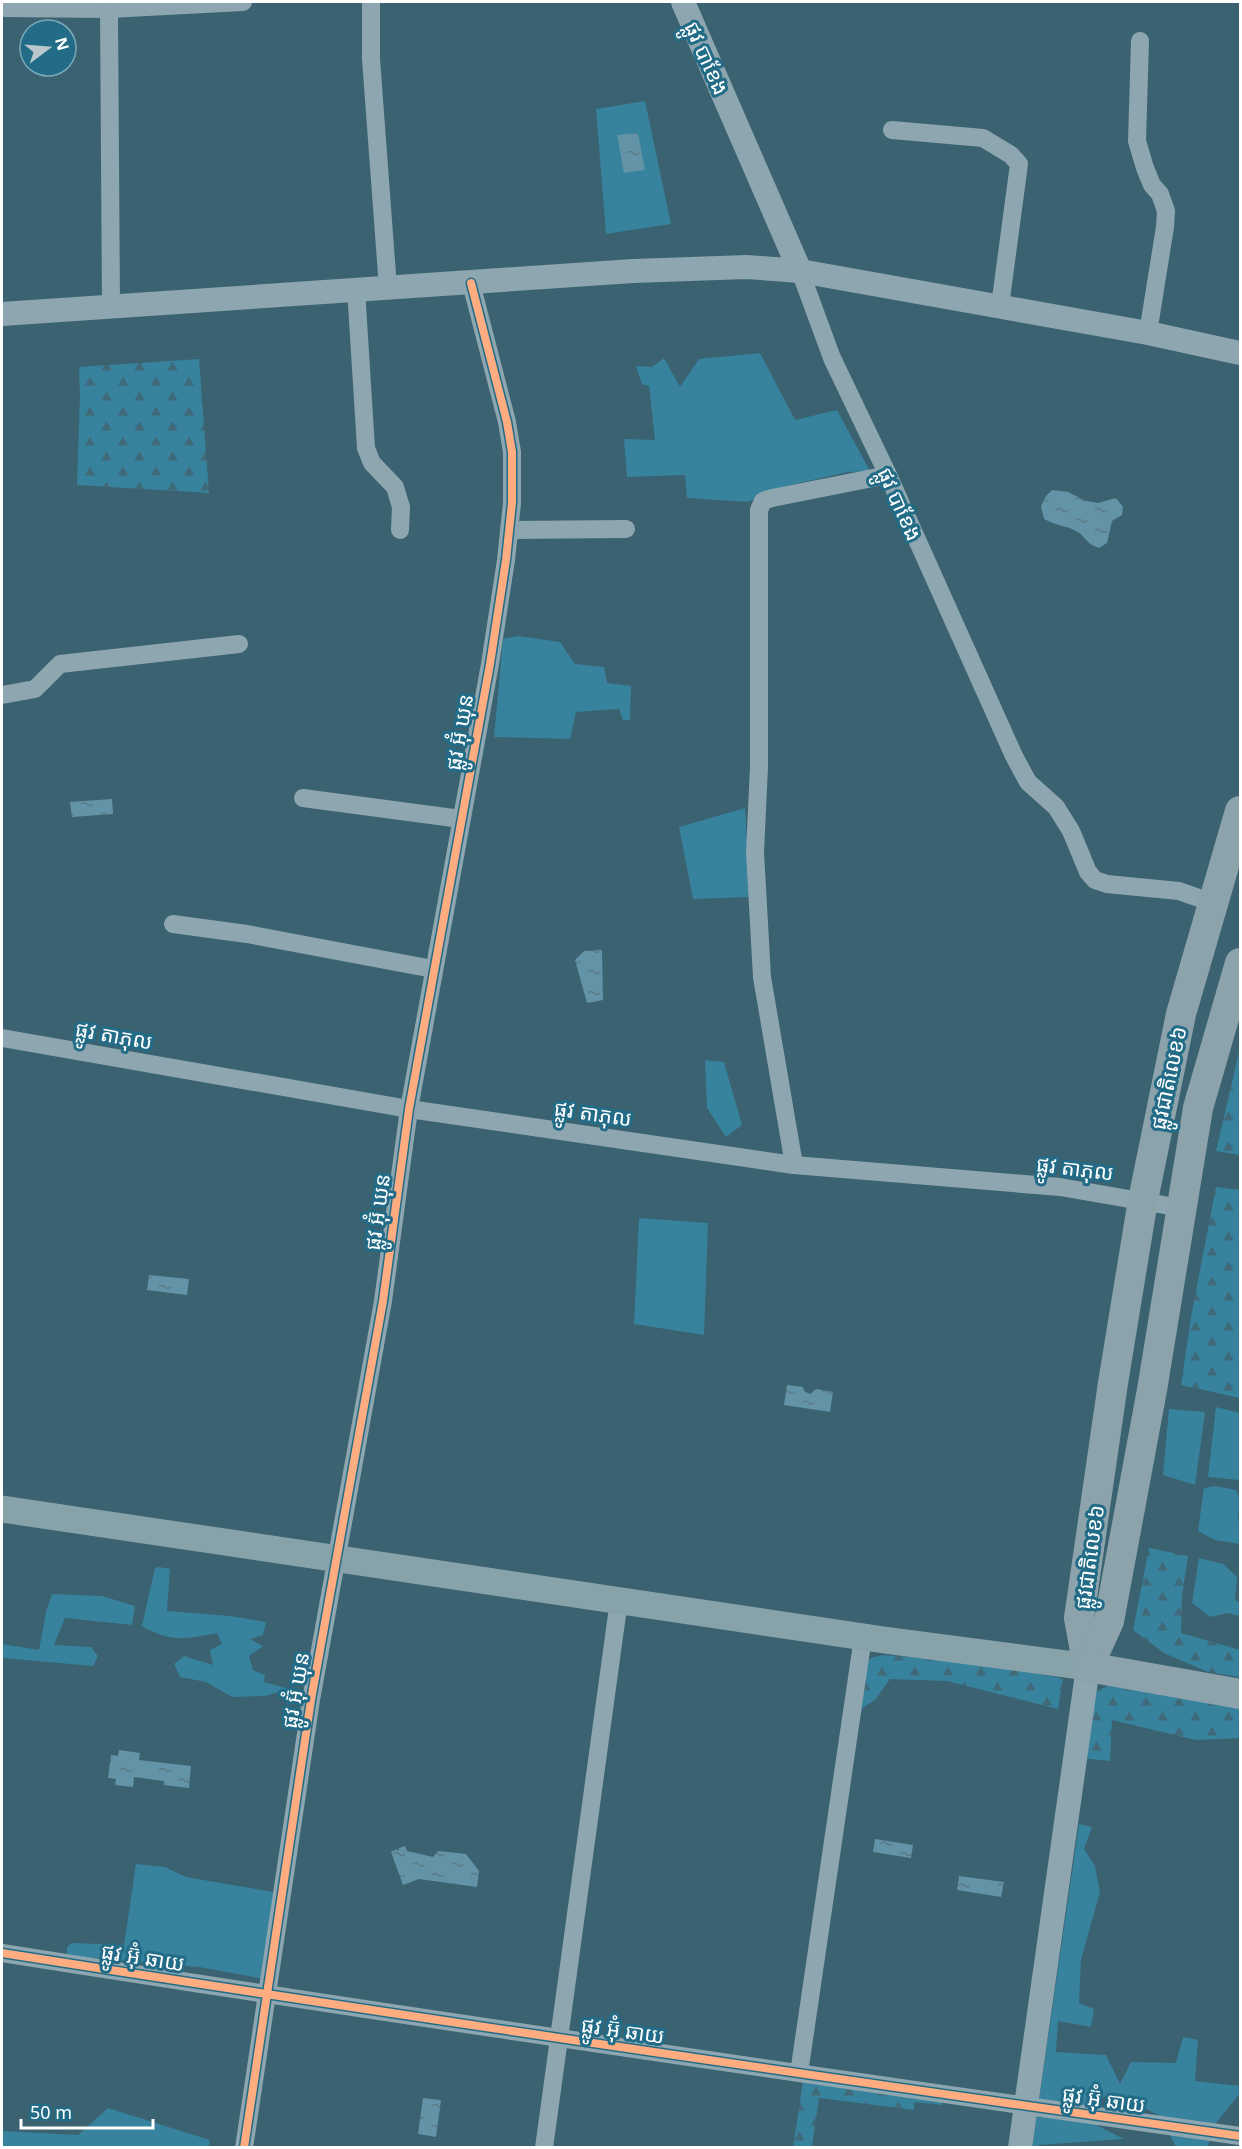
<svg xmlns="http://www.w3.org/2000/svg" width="1242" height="2149" viewBox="0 0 1242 2149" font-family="'Noto Sans','Noto Sans Khmer',sans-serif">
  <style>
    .green { fill: #37829d }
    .forest { fill: url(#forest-firs) }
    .water { fill: url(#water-ripples) }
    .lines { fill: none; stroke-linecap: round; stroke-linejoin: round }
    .minor { stroke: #8da6af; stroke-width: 18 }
    .tertiary { stroke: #8da6af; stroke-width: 24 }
    .secondary { stroke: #88a2aa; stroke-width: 27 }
    .primary { stroke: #8ca3ac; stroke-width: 30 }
    .cycleway-casing { stroke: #236c87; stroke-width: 11 }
    .cycleway { stroke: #ffac80; stroke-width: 8 }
    .labels { text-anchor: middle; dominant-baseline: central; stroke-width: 6; stroke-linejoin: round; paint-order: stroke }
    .street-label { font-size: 21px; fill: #fff; stroke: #236c87 }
  </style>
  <defs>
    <pattern id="forest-firs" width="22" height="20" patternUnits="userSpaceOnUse" patternTransform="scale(1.5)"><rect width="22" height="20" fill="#37829d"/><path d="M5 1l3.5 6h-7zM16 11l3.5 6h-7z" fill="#406a79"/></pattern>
    <pattern id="water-ripples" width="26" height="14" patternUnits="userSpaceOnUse" patternTransform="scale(1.5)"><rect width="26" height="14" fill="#6393a6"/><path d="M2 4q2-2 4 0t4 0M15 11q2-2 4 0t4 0" fill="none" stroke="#5b7a86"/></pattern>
  </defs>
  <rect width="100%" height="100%" fill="#3a6270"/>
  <g class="green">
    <polygon points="645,101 671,224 606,234 596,109"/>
    <polygon points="760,353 795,420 837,410 870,471 848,472 786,486 748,502 687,498 685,475 627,477 624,439 655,440 649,386 642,384 636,366 652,367 664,358 680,387 699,359"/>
    <polygon points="518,636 560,642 575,664 604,667 607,683 631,686 630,720 623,720 619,709 576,712 570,739 494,737 503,639"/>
    <polygon points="745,808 750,897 693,899 679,827"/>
    <polygon points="705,1060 724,1062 742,1125 726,1137 707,1108"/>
    <polygon points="639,1218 708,1223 704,1335 634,1324"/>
    <polygon points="1216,1407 1240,1413 1239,1480 1208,1477"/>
    <polygon points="1169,1409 1205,1412 1195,1485 1163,1475"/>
    <polygon points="1215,1486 1236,1490 1240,1500 1240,1510 1238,1511 1240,1544 1215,1540 1198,1531 1204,1488"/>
    <polygon points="1199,1558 1223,1564 1237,1577 1235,1600 1240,1603 1240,1616 1227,1613 1210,1617 1192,1603"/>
    <path d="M159 1567 170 1569 167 1611 230 1616 266 1622 263 1635 250 1639 263 1646 249 1656 253 1670 265 1675 264 1682 289 1689 265 1696 232 1697 206 1682 180 1677 174 1664 184 1656 213 1665 210 1650 222 1644 217 1633C184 1639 172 1643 142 1626L155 1568Z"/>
    <polygon points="52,1594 102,1596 135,1606 132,1625 65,1618 54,1645 91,1647 98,1656 93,1666 2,1658 2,1644 39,1650 46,1612"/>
    <polygon points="1079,1824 1092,1827 1084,1849 1095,1866 1100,1892 1081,1960 1079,2003 1094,2009 1091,2027 1058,2021 1056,2052 1106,2055 1120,2084 1131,2062 1176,2063 1183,2037 1198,2040 1195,2081 1240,2086 1240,2093 1213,2127 1208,2147 1176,2147 1161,2117 1120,2094 1100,2098 1096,2125 1124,2139 1037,2145 1045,2147 1032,2148"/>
    <polygon points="136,1864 165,1867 186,1877 279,1893 264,1979 199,1967 67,1956 67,1947 72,1943 124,1945"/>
    <polygon points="108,2108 210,2140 209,2147 2,2147 2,2131 78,2135"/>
  </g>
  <g class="forest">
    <polygon points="199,359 209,493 77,485 80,395 79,367"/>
    <polygon points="1240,1048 1240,1155 1216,1151"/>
    <polygon points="1216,1187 1240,1190 1240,1398 1181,1385 1191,1317"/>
    <polygon points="1149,1548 1188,1556 1182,1595 1181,1633 1240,1650 1240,1677 1208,1672 1164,1653 1133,1630"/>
    <path d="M883 1655C944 1659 1004 1665 1063 1679L1058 1709 947 1681 890 1679 875 1700 862 1708 845 1802 867 1659Z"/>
    <polygon points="1108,1686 1240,1702 1240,1738 1196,1740 1112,1720 1110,1761 1082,1758 1097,1691"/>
    <polygon points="803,2081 941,2096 942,2105 914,2102 914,2110 819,2098 812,2147 793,2148"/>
  </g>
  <g class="water">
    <polygon points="638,133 645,170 624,173 617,135"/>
    <path d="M1052 490 1068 492 1086 501 1098 503 1116 498 1123 507 1122 515 1112 521 1107 543 1099 548C1084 543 1086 536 1076 531 1065 525 1056 526 1044 519L1041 506 1046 496Z"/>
    <polygon points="112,799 113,814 72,817 70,802"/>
    <polygon points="602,950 603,1000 587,1003 575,960 584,951"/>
    <polygon points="149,1275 189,1279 187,1295 147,1290"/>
    <polygon points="787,1385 803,1387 804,1391 810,1394 816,1389 833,1392 830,1412 784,1405"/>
    <polygon points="119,1750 140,1753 139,1760 191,1766 189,1788 164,1785 164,1781 134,1777 133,1787 115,1785 116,1779 108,1778 111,1755 118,1756"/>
    <polygon points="875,1839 913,1845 911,1858 873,1852"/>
    <polygon points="405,1846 407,1851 433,1857 438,1851 466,1854 479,1871 477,1887 419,1879 403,1885 391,1852 397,1849 398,1852 399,1848"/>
    <polygon points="959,1876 1004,1882 1001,1897 957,1890"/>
    <polygon points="423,2098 441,2100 436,2137 418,2134"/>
  </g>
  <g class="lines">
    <g class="minor">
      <polyline points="371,2 371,59 388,288"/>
      <polyline points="2,8 109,9 243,2"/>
      <polyline points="109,9 111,306"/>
      <polyline points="1140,41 1137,141 1145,168 1152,185 1160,194 1166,211 1165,227 1148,333"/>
      <polyline points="892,130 983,138 1011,155 1019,164 1000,306"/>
      <polyline points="800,271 832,358 888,475 1014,756 1028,782 1056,807 1071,831 1088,872 1095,880 1107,884 1179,891 1213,903"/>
      <polyline points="356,289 366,448 372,463 395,487 401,507 400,530"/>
      <polyline points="509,530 626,529"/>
      <polyline points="2,695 35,689 60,664 239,644"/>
      <polyline points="303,798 461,819"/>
      <polyline points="173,924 247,934 433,969"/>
      <polyline points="2,1038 409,1109 794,1165 1060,1187 1181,1208"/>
      <polyline points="794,1165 762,977 755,852 759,767 759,510 763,501 772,498 888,475"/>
      <path d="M2 1953C414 2018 827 2078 1240 2136"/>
      <polyline points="799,2073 863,1637"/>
      <polyline points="244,2148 311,1700 383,1301 409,1109 490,664 506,560 512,503 512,452 507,422 471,283"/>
      <polyline points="544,2148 619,1600"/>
    </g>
    <g class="tertiary">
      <polyline points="683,2 800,271"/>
      <polyline points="2,314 633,271 747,267 800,271 1148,333 1240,353"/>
      <polyline points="1020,2148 1088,1667"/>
    </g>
    <polyline class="secondary" points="2,1509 884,1640 1088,1667"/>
    <g class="primary">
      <polyline points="1088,1667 1079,1618 1113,1383 1143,1200 1181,1014 1240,811"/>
      <polyline points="1088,1667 1109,1621 1152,1390 1198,1108 1240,963"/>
      <polyline points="1088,1667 1240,1694"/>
    </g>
    <defs>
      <g id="cycleway">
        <path d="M2 1953C414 2018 827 2078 1240 2136"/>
        <polyline points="244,2148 311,1700 383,1301 409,1109 490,664 506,560 512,503 512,452 507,422 471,283"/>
      </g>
    </defs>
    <use href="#cycleway" class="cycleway-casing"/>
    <use href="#cycleway" class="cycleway"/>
  </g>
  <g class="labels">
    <g class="street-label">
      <text transform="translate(707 58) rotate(66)">ផ្លូវ បាខែង</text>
      <text transform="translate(900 504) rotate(66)">ផ្លូវ បាខែង</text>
      <text transform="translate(459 732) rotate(-80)">ផ្លូវ អ៊ុំ ឃុន</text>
      <text transform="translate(114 1035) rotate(10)">ផ្លូវ តាភុល</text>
      <text transform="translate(1168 1078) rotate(-78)">ផ្លូវជាតិលេខ៦</text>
      <text transform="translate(593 1113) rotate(8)">ផ្លូវ តាភុល</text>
      <text transform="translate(1075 1168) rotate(7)">ផ្លូវ តាភុល</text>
      <text transform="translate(377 1212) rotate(-82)">ផ្លូវ អ៊ុំ ឃុន</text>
      <text transform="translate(1089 1557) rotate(-82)">ផ្លូវជាតិលេខ៦</text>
      <text transform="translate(295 1690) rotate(-80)">ផ្លូវ អ៊ុំ ឃុន</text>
      <text transform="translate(143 1957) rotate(9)">ផ្លូវ អ៊ុំ ឆាយ</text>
      <text transform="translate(623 2030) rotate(8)">ផ្លូវ អ៊ុំ ឆាយ</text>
      <text transform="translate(1104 2099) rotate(8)">ផ្លូវ អ៊ុំ ឆាយ</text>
    </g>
  </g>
  <rect width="1242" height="2149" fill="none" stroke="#ffffff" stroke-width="6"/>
  <g transform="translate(48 48) rotate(74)"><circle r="28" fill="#236c87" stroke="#7ba7b7" stroke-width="1.5"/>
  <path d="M0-4.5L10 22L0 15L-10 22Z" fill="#bac8cd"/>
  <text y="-9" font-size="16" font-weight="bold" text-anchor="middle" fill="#ffffff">N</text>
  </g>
  <path d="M21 2119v9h132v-9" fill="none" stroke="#ffffff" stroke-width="3"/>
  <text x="30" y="2119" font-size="18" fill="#ffffff" stroke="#236c87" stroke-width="4.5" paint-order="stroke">50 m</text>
</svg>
